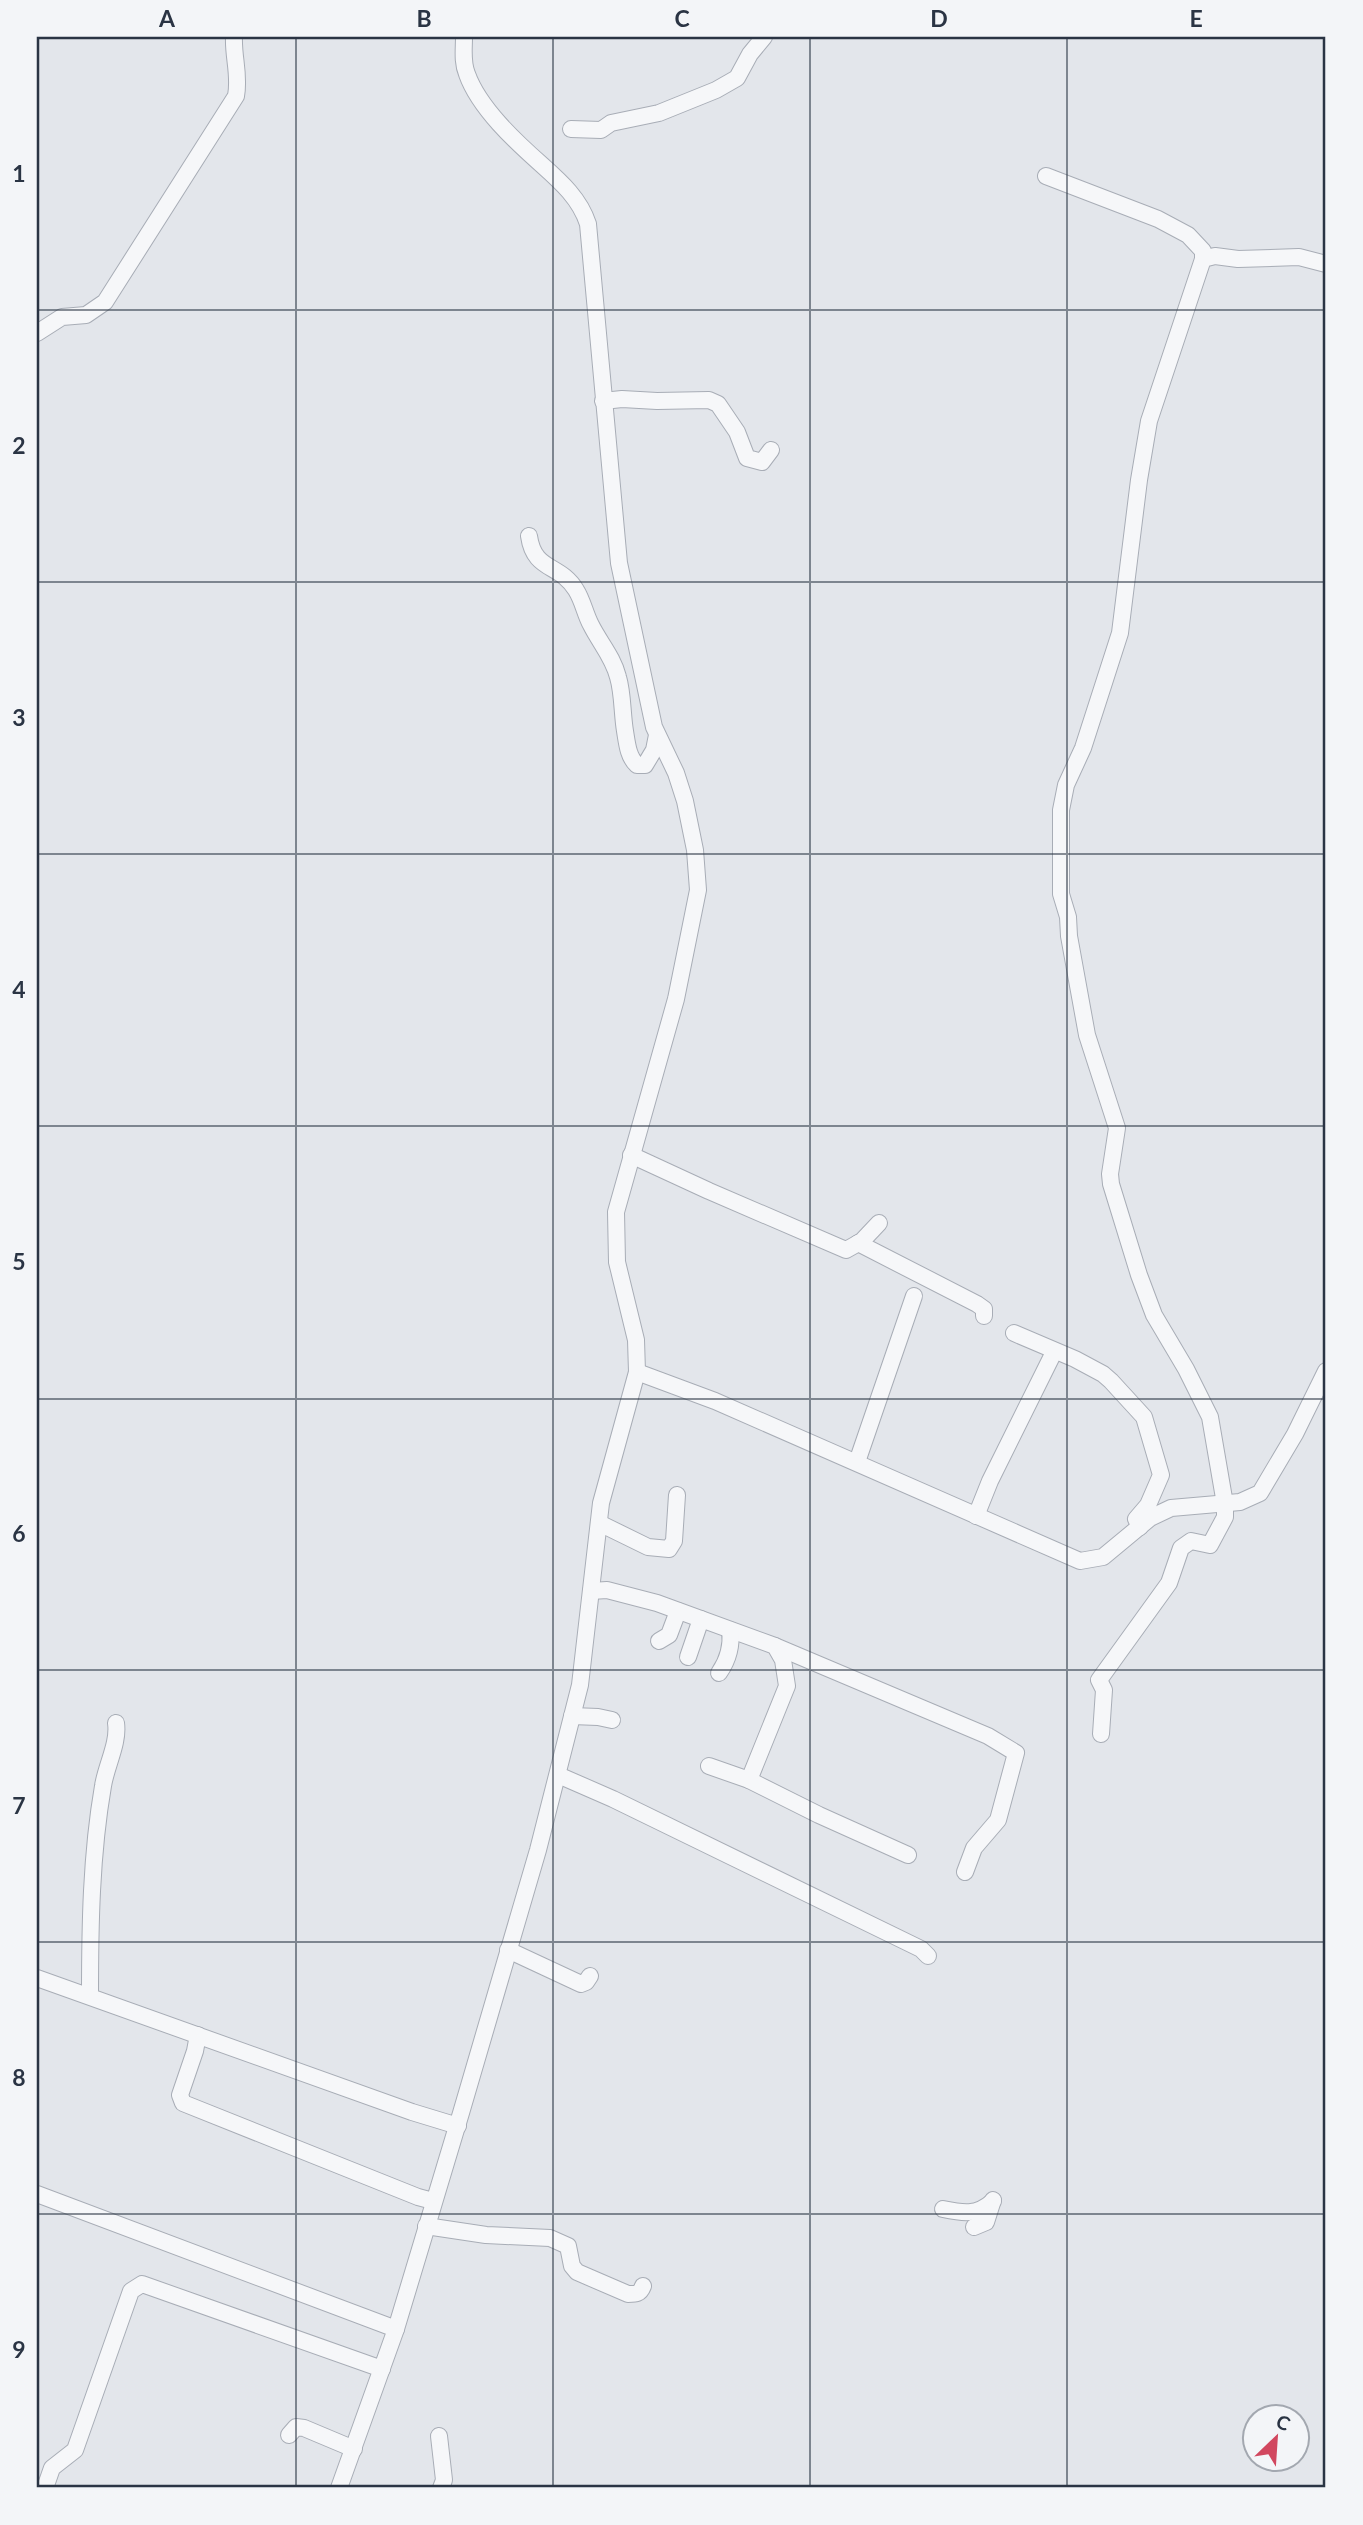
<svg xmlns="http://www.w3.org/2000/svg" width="1363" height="2525" viewBox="0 0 1363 2525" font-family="Lato,sans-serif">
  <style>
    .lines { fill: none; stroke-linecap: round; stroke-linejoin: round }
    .minor-casing { stroke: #a8adb6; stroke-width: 18 }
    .minor { stroke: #f6f7f9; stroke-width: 16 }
    .grid { fill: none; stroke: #2a3444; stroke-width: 2; stroke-opacity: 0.55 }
    .neatline { fill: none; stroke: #2a3444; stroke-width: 2.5 }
    .grid-label { font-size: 23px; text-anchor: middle; font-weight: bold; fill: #2a3444 }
  </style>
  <rect width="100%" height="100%" fill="#e3e6eb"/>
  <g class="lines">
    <defs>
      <g id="minor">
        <polyline points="571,129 601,130 611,123 659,113 716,90 737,78 750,54 764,37"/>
        <polyline points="1046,176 1158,219 1188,235 1203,251 1203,259"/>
        <path d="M37 333 62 317 86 315 105 302 236 96C240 75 233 57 234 37"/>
        <polyline points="603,401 622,399 657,401 709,400 718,404 737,432 747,458 762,462 771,450"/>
        <path d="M529 536C534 572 560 563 576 590 583 601 585 614 591 625 600 643 613 657 618 677 623 694 622 713 625 731 627 743 628 757 637 765H645L654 750 657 735"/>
        <polyline points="631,1155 709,1191 846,1250 862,1241 879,1223"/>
        <polyline points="858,1243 977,1304 984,1309 984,1316"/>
        <polyline points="1014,1333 1075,1359 1103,1374 1111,1381 1144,1417 1161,1475 1148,1505 1136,1519 1140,1527"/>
        <polyline points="637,1372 715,1401 1080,1561 1103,1557 1150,1518 1171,1508 1240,1502 1260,1493 1295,1434 1326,1371"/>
        <polyline points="857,1462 914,1296"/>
        <polyline points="976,1516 990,1481 1054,1352"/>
        <polyline points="599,1523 648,1547 669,1549 674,1541 677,1495"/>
        <polyline points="591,1591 607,1590 657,1603 775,1646 783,1660 787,1686 749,1780 709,1766"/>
        <polyline points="659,1641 669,1635 678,1611"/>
        <polyline points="775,1646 988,1736 1016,1753 998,1820 974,1848 965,1872"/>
        <polyline points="688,1657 701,1619"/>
        <path d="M719 1673C728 1660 732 1645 730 1630"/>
        <polyline points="572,1716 598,1717 612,1720"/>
        <polyline points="1101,1734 1104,1690 1099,1680 1169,1583 1181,1548 1191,1541 1210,1545 1225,1517 1225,1504 1210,1417 1186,1369 1154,1315 1139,1275 1111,1184 1110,1174 1117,1128 1087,1035 1069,936 1068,917 1061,894 1061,810 1066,785 1083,748 1120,633 1139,480 1149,421 1203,259 1215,256 1238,259 1299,257 1326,264"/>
        <polyline points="558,1775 613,1799 921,1949 928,1956"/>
        <polyline points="749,1780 819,1815 908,1855"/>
        <polyline points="508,1950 581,1984 586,1982 590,1976"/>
        <polyline points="37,1978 412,2112 458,2126"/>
        <path d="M90 1996C90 1927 91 1855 103 1786 106 1766 119 1743 116 1723"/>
        <polyline points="198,2035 195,2051 180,2095 183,2103 418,2197 433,2201"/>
        <polyline points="37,2194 396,2329"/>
        <path d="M943 2209C962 2213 977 2216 993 2201"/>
        <path d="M426 2226 486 2235 550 2238 568 2246 572 2266 577 2272 628 2294C636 2294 640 2294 643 2286"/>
        <polyline points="974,2227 986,2222 993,2200"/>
        <polyline points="289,2435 296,2427 304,2428 354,2449"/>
        <polyline points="439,2436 444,2480 441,2488"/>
        <polyline points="45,2488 52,2468 75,2450 131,2291 142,2284 382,2369"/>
        <path d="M339 2488 396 2329 461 2113 538 1850 580 1685 601 1503 637 1372 636 1340 617 1262 616 1212 676 999 698 890 695 850 685 801 676 773 654 727 619 563 588 224C580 199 561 182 542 165 516 142 479 108 467 74 462 62 464 50 464 37"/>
      </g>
    </defs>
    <use href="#minor" class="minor-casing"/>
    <use href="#minor" class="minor"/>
  </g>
  <path class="grid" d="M296 37V2488M553 37V2488M810 37V2488M1067 37V2488M37 310H1326M37 582H1326M37 854H1326M37 1126H1326M37 1399H1326M37 1670H1326M37 1942H1326M37 2214H1326"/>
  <rect width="1363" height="2525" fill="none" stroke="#f3f5f8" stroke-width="77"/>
  <g transform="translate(1276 2438) rotate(25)"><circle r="33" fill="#f3f5f8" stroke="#a3a8b0" stroke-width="2"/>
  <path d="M0-5L12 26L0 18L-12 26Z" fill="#d1475f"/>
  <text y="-10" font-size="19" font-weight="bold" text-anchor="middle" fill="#2a3444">С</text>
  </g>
  <rect x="38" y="38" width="1286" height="2448" class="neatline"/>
  <g class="grid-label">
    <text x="167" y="27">A</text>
    <text x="424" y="27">B</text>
    <text x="682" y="27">C</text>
    <text x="939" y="27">D</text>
    <text x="1196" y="27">E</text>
    <text x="19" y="182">1</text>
    <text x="19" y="454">2</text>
    <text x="19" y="726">3</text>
    <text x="19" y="998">4</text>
    <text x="19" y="1270">5</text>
    <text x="19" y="1542">6</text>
    <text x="19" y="1814">7</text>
    <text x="19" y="2086">8</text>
    <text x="19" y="2358">9</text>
  </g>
</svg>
